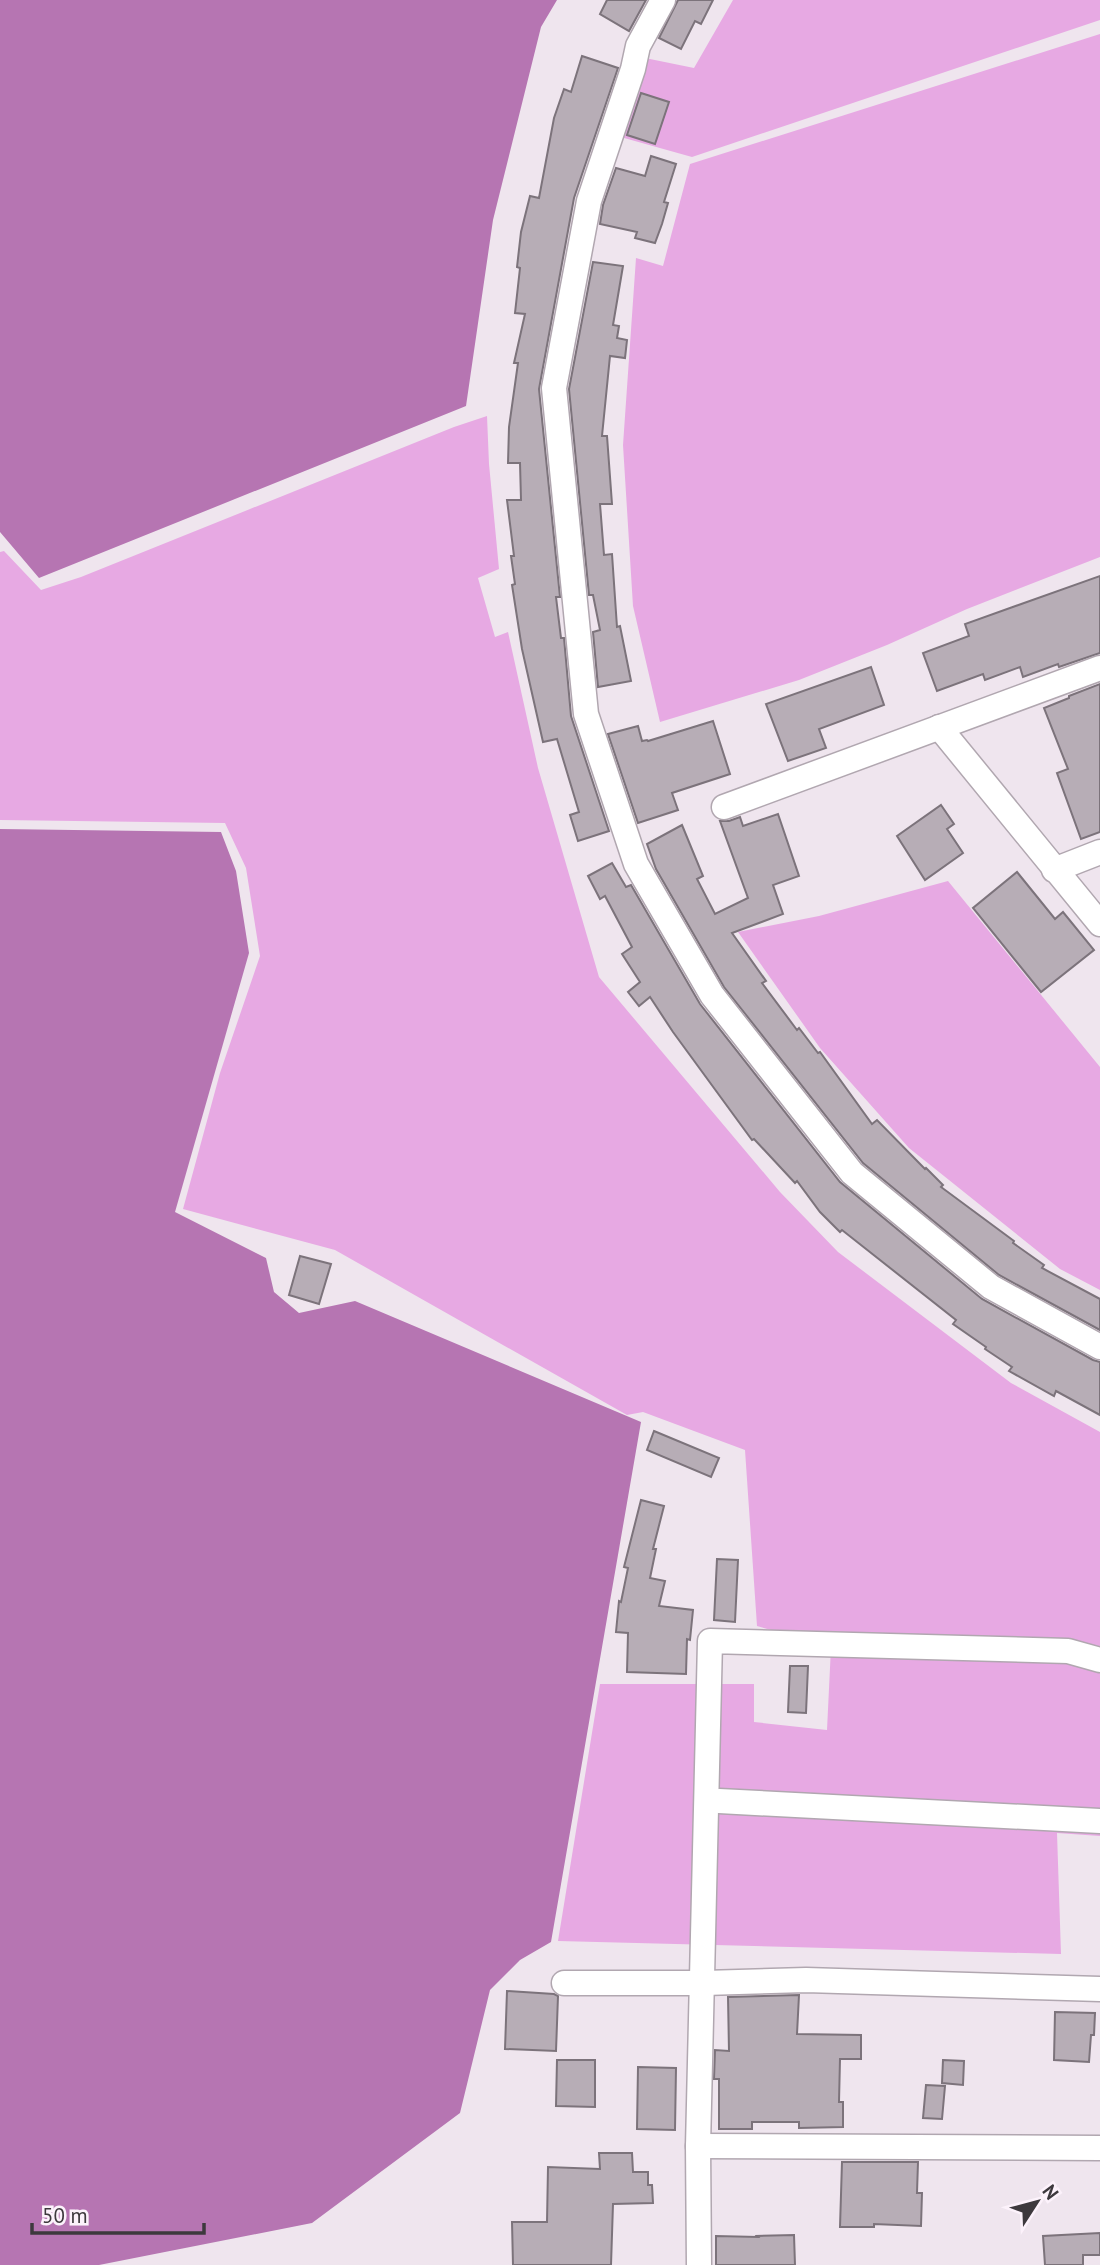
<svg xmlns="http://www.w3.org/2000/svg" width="1100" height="2265" viewBox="0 0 1100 2265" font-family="'PT Sans',sans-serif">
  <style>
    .green { fill: #e7a9e3 }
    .water { fill: #b675b2 }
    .building { fill: #b7adb6; stroke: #7c737b; stroke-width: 2 }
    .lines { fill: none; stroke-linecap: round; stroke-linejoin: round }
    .street-casing { stroke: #b1a7b0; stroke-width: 27 }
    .street { stroke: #fff; stroke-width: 24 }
  </style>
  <rect width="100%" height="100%" fill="#efe5ee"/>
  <g class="green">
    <polygon points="733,0 1100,0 1100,20 692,157 617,136 645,58 694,68"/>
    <polygon points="1100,34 1100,557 967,609 887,645 799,680 660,722 633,606 623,445 636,258 663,266 690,164"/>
    <polygon points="487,416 489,464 499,569 478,578 495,637 508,632 538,768 599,977 780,1192 838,1252 1011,1383 1100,1432 1100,1836 1057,1833 1061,1954 558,1941 600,1684 754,1684 754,1722 827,1730 831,1647 757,1626 745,1450 643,1412 627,1415 335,1250 183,1209 220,1073 260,956 246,868 225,823 0,820 0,552 4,551 41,590 81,577 454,427"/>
    <polygon points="948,881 1100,1067 1100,1290 1060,1269 909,1148 820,1048 738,932 819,916"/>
  </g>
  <g class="water">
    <polygon points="0,0 557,0 541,27 493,220 466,406 39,578 0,532"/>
    <polygon points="0,829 221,832 236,871 249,953 175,1212 266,1258 274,1292 299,1313 355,1301 641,1422 551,1942 520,1960 490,1990 460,2113 312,2223 99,2265 0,2265"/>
  </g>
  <g class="building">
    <polygon points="607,0 646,0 629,31 600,14"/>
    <polygon points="678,0 713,0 701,24 695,21 681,49 659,38"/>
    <polygon points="582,56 618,68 574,198 539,389 560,597 556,597 561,638 564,638 571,716 609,831 578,841 570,815 579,812 557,739 543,742 522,649 512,585 515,584 511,556 514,556 507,500 521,500 520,463 508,463 509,427 518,363 514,363 525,314 515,313 520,268 517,267 521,232 530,196 539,198 554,118 564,89 571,92"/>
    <polygon points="641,93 669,102 655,144 627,135"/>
    <polygon points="651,156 676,164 664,202 668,203 662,224 655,243 635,238 637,232 600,224 603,205 616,168 645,176"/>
    <polygon points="593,262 623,266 613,325 619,326 617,338 627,340 625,358 610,356 602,436 607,436 612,504 600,504 604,555 612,554 617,627 620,626 631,681 598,687 593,632 600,630 593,595 589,595 569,389"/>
    <polygon points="1100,576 1100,653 1059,667 1058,664 1023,677 1020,667 985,680 983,674 937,691 923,653 969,636 965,624"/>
    <polygon points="871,667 884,705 819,729 826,748 788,761 766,704"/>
    <polygon points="1100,684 1100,832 1081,839 1057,773 1068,769 1044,708 1069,698 1069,696"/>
    <polygon points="713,721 730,774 672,793 678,810 638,823 608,734 638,726 642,741 647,740 648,741"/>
    <polygon points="941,805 954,824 947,829 963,853 925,880 897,836"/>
    <polygon points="778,814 799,876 773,885 783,914 732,933 766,981 762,983 797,1030 799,1028 818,1053 820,1052 872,1124 877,1120 925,1169 926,1168 943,1185 941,1187 1014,1241 1013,1243 1044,1265 1042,1268 1100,1299 1100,1330 999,1275 863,1163 724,987 656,869 647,844 682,825 703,876 697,879 715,914 748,898 720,821 729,821 740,817 743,826"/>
    <polygon points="612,863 626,887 631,885 700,1004 840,1182 982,1299 1093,1360 1100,1362 1100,1415 1056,1391 1054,1396 1009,1371 1012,1367 985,1349 986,1347 953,1324 956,1320 842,1230 840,1232 820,1212 797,1181 795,1183 754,1139 752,1140 673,1032 650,997 639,1006 628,992 640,982 622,954 632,947 605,896 600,899 588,876"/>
    <polygon points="1017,872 1055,919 1063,912 1094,950 1041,992 973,908"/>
    <polygon points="300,1256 331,1264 319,1304 289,1295"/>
    <polygon points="654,1431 719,1458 711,1477 647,1450"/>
    <polygon points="641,1500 664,1506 653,1549 656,1549 650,1578 665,1581 659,1606 693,1610 690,1640 687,1639 686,1674 627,1672 628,1633 616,1632 619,1601 621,1602 628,1568 624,1567"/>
    <polygon points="717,1559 738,1560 735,1622 714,1620"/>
    <polygon points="790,1666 808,1666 806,1713 788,1712"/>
    <polygon points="507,1991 554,1994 558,1996 556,2051 505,2049"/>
    <polygon points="799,1995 797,2034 861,2035 861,2059 840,2059 839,2102 843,2102 843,2127 799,2128 799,2122 752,2122 752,2129 719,2129 719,2079 714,2079 715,2050 729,2051 728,1997"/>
    <polygon points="1055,2012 1095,2013 1094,2035 1091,2035 1089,2062 1054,2060"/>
    <polygon points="557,2060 595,2060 595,2107 556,2106"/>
    <polygon points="943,2060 964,2061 963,2085 942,2083"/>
    <polygon points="638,2067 676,2068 675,2130 637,2129"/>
    <polygon points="926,2085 945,2086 942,2119 923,2118"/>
    <polygon points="599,2153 632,2153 633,2172 648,2172 648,2185 652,2185 653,2203 613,2204 611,2265 513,2265 512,2222 547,2222 548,2167 600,2169"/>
    <polygon points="842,2162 918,2162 917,2193 922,2193 921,2226 874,2224 874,2227 840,2227"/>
    <polygon points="1100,2233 1100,2255 1083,2255 1083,2265 1045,2265 1043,2236"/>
    <polygon points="794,2235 795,2265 716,2265 716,2236 758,2237 757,2236"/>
  </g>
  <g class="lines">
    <defs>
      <g id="street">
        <polyline points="663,0 638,46 633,69 589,201 554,388 586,714 636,864 712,995 852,1173 991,1287 1100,1347"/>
        <polyline points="939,727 1100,924"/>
        <polyline points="724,807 1100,668"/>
        <polyline points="1054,870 1100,852"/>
        <polyline points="719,1801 1100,1821"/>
        <polyline points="564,1983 704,1983 806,1980 1100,1989"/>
        <polyline points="698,2146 1100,2148"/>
        <polyline points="699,2265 698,2146 710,1641 1068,1651 1100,1660"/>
      </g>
    </defs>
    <use href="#street" class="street-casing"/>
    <use href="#street" class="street"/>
  </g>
  <g transform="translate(1037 2202) rotate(54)" stroke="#fcf2fb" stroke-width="5" paint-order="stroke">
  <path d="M0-5L12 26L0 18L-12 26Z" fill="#3d393d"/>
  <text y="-10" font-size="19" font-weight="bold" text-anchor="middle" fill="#3d393d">N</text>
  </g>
  <path d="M32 2223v10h172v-10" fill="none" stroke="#3d393d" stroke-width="3.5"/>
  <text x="42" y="2223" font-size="21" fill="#3d393d" stroke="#fcf2fb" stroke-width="5" paint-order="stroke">50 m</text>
</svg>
